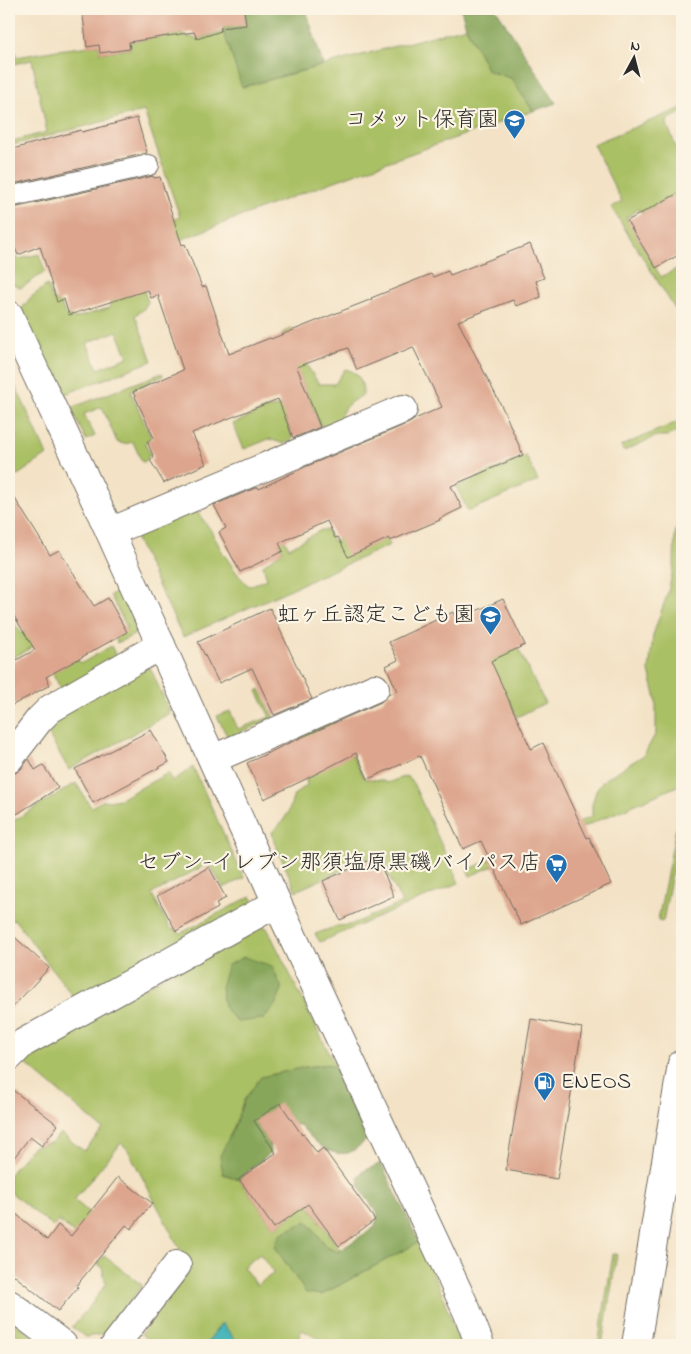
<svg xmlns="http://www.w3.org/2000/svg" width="691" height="1354" viewBox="0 0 691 1354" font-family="'Indie Flower','Klee One',sans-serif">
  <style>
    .green { fill: #aac065; stroke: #6a7648; fill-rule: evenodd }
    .forest { fill: #87a65a; stroke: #596842 }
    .water { fill: #41b2b8; stroke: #366e72 }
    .building { fill: #dda58d }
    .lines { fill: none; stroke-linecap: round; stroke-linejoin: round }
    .service-casing { stroke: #716b61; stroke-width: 22 }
    .minor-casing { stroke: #716b61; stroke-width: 30 }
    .trunk-casing { stroke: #716b61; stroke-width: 30 }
    .service { stroke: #fff; stroke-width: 20 }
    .minor { stroke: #fff; stroke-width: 28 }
    .trunk { stroke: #fff; stroke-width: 28 }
    .labels { text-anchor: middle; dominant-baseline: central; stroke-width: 4.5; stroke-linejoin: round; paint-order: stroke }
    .poi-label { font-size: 22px; fill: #2b2b2b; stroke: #fcf5e5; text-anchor: end }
  </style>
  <rect width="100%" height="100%" fill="#fcf5e5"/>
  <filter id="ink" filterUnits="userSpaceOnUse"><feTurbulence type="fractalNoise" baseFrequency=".02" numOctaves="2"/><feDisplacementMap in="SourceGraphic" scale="10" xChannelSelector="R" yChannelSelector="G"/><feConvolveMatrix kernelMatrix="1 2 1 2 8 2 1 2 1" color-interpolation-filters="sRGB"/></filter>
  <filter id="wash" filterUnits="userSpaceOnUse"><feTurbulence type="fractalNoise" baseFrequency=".0096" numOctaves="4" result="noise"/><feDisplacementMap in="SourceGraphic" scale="20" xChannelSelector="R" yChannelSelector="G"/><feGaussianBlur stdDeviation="1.12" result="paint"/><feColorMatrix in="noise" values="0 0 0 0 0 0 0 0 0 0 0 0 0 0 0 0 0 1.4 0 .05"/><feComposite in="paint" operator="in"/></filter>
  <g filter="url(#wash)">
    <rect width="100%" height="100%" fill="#f3e2c5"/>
    <g class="green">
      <path d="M466 27 488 71 511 78 533 111C399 157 265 205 133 259L148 302 143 310 135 315 152 361 60 396 21 310 30 298 47 285 53 299 61 304 66 315 76 318 109 308 113 296 96 250 180 217 144 111 9 146V142L47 132 32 60 9 65V35L17 57 57 50 99 45 100 53 130 49 129 42 179 34 197 39 224 32 243 87ZM117 331 128 357 98 369 87 343Z"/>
      <polygon points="682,108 682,113 668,119 667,124 682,163 682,205 671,197 642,213 639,209 626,218 661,277 682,266 682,320 611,207 622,202 593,144"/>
      <polygon points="9,251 19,259 39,254 45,272 21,288 10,283"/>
      <path d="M292 328 309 369 319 384H335L345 369C359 372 363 381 363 395 350 402 344 405 339 420L321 427 282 333Z"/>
      <polygon points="9,371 47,455 9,481"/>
      <polygon points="162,373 163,376 132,390 131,393 151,437 145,443 150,454 146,461 142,462 133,442 124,444 117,442 102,407 84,414 95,436 86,440 71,408"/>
      <polygon points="284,405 296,414 285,418 293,439 284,444 269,439 244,449 233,424 265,409"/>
      <polygon points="682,420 682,430 667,436 657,436 624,451 621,446"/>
      <polygon points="526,456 538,481 468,511 456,487"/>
      <polygon points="264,500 289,548 321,530 327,530 333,541 361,530 370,500 390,545 183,637 134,535 195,509 210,529 223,553 239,576 249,586 267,579 263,565 283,551 259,503"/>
      <polygon points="682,508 682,784 470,876 467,870 592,816 592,805 597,788 605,779 644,755 656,733 656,699 649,671 653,635 668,592 674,565 675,534"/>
      <polygon points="120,590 137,628 134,635 117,643 115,635 127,627 110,595"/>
      <polygon points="9,616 22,634 48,619 36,645 9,660"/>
      <polygon points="111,646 118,660 63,693 51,670 72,657 82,663"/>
      <polygon points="518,648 545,703 517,717 509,699 500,703 482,665"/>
      <polygon points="145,666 151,669 170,713 69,770 46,730 53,718"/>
      <polygon points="260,689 274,718 228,738 217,716 230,711 238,729 270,717 257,691"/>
      <path d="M334 719 364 778C373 781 379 778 387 783L406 776 412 781 459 883 320 942 315 934 337 926 350 925 402 903 378 854 296 891 274 842 272 832 282 822 288 813 294 795 307 785 296 736Z"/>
      <polygon points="193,767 244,878 223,888 209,863 152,894 170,928 181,933 251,896 255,904 77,1002 14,919 9,924 9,814 13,821 76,783 91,807 104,800 109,801 120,799 168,773 173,781"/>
      <polygon points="682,798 682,819 663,921 658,920"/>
      <path d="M257 926 267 928 336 1067H305L244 1100 234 1127 223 1174 239 1179 274 1228 308 1204 340 1250 337 1252 327 1247 307 1221 321 1295 419 1242 442 1294 460 1345H317L320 1339 302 1330 295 1345H239L222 1323 205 1345H154L141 1334 191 1269 176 1242 128 1150 121 1143 74 1200 111 1230 95 1250 58 1221 53 1227 9 1191V1175L32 1147 53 1142 60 1133 84 1151 103 1129 25 1063 30 1050ZM260 1254 274 1273 257 1285 243 1267Z"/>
      <polygon points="613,1254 617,1254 602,1345 598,1345"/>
      <polygon points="104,1256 142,1285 105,1334 85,1337 72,1327 90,1306 106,1284 102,1267 98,1264"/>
      <polygon points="9,1317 42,1345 29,1345 10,1329 9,1330"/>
    </g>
    <g class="forest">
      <polygon points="216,9 308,9 307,13 323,65 242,87"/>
      <polygon points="461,9 496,9 556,103 533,111 511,78 488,71 466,27"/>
      <polygon points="244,957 272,966 282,989 275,1005 264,1019 237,1022 224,1007 221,987 228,965"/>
      <path d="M329 1064 336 1067 368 1139C362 1143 355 1151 348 1153 327 1157 312 1139 300 1125L281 1124 269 1133 270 1153 239 1179 223 1174 220 1156 234 1127 244 1100 261 1077 305 1067Z"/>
      <polygon points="381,1163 419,1242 321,1295 306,1293 275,1247 280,1234 307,1221 327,1247 337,1252 375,1227 378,1214 361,1190 358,1178 362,1172"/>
    </g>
    <polygon class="water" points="222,1323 239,1345 205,1345"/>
    <g id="blocks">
      <g class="building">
        <polygon points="82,9 244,9 246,25 220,28 221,31 197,39 194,32 129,42 130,49 100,53 99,45 87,47"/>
        <polygon points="137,118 147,153 9,185 9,150 81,130 82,132"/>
        <polygon points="153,176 154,178 160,177 182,245 185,244 202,287 206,286 229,354 270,338 271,339 372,299 371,298 431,274 433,277 448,271 450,275 530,244 544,278 536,281 541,297 516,306 513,300 458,321 505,413 523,455 451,486 462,508 439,519 440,520 390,541 389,538 348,557 338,537 335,538 327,521 279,543 283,551 240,572 219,532 226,528 214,505 258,487 259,489 305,467 409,423 415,419 442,407 413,347 357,370 348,348 297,367 320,427 293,438 278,399 192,433 206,464 164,483 150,460 154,458 147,441 154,438 133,392 183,370 158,295 151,298 148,290 69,315 64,299 57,302 40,246 18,255 15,248 9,251 9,209"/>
        <polygon points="682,191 682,253 656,268 627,221"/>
        <polygon points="9,489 50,555 59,550 94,606 108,598 127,632 46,677 50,685 9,707 9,664 35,650 9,608"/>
        <polygon points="503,599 525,645 491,661 531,749 543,743 587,838 589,837 611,884 521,925 481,841 463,849 420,756 368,779 356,753 306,779 264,799 247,763 287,744 381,702 388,695 397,691 386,666 398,660 389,642 453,612 456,620"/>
        <polygon points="270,608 312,699 274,715 252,668 219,683 198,642"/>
        <polygon points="151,730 169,762 93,803 75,769"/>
        <polygon points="29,759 35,770 43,765 58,788 9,819 9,774 15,773 21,769"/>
        <polygon points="377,857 394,896 340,920 323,881"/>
        <polygon points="209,867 226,898 216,903 218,908 176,931 157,896"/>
        <polygon points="9,932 49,968 9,1011"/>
        <polygon points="531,1019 582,1028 557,1179 506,1170"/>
        <polygon points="9,1087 58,1125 42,1146 30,1137 9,1164"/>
        <polygon points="280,1103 302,1135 303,1134 317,1153 323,1148 375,1220 339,1246 308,1204 274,1228 239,1179 276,1153 254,1121"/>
        <polygon points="118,1177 152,1203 131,1229 126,1225 76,1286 78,1287 58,1311 9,1271 9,1208 47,1240 58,1225 71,1236"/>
      </g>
    </g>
  </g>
  <g filter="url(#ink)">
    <use href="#blocks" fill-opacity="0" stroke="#716b61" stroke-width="1"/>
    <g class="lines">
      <defs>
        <polyline id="service" points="9,197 149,165"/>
        <g id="minor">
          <polyline points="9,315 110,532 277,903 467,1311 480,1345"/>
          <polyline points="110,532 403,409"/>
          <polyline points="9,759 39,720 50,709 161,645"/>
          <polyline points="213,759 375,688"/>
          <polyline points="9,1057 23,1043 277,903"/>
          <polyline points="9,1304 63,1345"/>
          <polyline points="115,1345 177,1265"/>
        </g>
        <polyline id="trunk" points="636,1345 682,1064"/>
      </defs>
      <use href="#service" class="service-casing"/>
      <use href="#minor" class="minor-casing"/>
      <use href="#trunk" class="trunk-casing"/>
      <use href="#service" class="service"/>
      <use href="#minor" class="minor"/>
      <use href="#trunk" class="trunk"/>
    </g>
  </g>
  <defs>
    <symbol id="school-pin" viewBox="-11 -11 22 30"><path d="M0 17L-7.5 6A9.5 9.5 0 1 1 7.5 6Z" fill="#1f6fb2" stroke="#fcf5e5"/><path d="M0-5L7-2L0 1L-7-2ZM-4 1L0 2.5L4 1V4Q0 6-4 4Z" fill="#fff"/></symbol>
    <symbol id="supermarket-pin" viewBox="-11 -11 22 30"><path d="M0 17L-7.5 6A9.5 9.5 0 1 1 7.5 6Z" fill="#1f6fb2" stroke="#fcf5e5"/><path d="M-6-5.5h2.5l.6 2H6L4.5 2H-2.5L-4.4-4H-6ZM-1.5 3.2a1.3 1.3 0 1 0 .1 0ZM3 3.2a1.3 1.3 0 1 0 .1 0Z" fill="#fff"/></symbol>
    <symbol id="fuel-pin" viewBox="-11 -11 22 30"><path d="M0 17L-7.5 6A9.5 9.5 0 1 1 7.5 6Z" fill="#1f6fb2" stroke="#fcf5e5"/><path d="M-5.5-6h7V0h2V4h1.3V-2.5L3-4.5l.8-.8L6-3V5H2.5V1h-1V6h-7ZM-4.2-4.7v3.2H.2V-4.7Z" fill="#fff"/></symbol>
  </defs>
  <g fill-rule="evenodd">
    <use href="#school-pin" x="502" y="108" width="25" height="34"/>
    <use href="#school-pin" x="478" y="604" width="25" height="34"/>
    <use href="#supermarket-pin" x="544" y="852" width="25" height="34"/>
    <use href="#fuel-pin" x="532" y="1070" width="25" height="34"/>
  </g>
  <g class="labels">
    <g class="poi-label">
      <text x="499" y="121">コメット保育園</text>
      <text x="475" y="616">虹ヶ丘認定こども園</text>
      <text x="541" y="864">セブン-イレブン那須塩原黒磯バイパス店</text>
      <text x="561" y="1083" text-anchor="start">ENEOS</text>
    </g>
  </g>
  <rect width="691" height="1354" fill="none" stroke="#fcf5e5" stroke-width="30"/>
  <g transform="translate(634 58) rotate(7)" stroke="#fcf5e5" stroke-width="4" paint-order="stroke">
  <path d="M0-4L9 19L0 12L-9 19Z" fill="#2b2b2b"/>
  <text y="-8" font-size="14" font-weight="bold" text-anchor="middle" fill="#2b2b2b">N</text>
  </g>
</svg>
